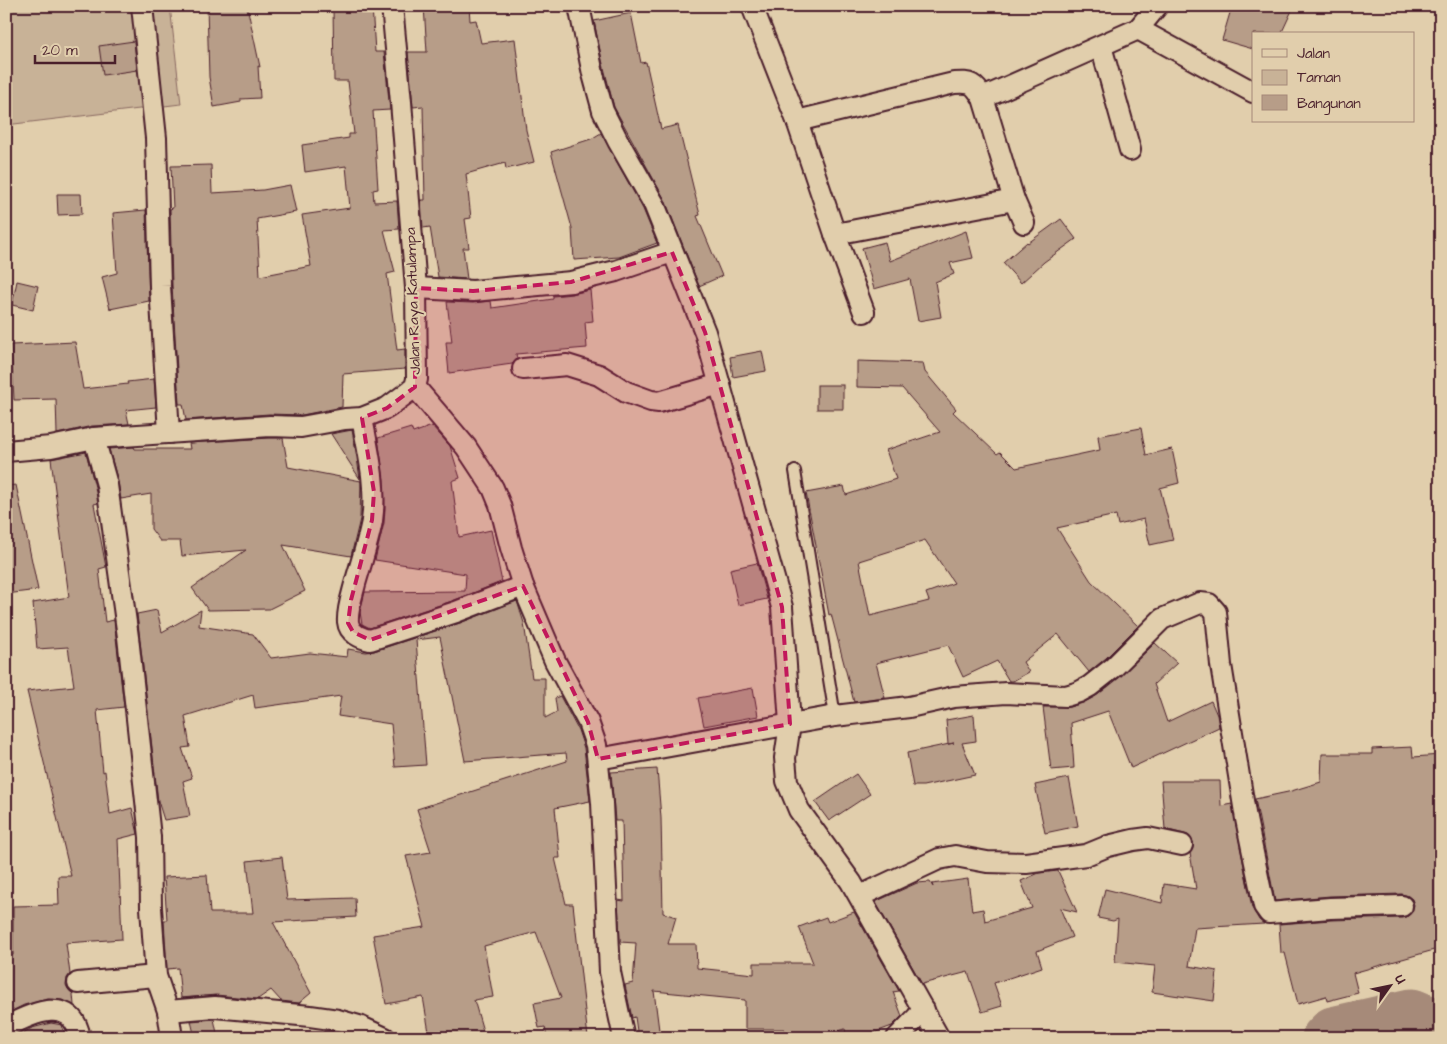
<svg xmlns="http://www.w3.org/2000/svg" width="1447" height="1044" viewBox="0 0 1447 1044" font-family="'Architects Daughter',sans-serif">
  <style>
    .green { fill: #c8b297; stroke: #896861 }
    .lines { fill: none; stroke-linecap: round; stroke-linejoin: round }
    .river { stroke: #a68a79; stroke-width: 49 }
    .building { fill: #b79d88; stroke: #4a1f2b; fill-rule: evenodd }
    .lane-casing { stroke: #4a1f2b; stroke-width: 14 }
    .street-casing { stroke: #4a1f2b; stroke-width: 24 }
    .lane { stroke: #e1ceac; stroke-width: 10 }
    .street { stroke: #e1ceac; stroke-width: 20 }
    .marked { fill: #c2185b; fill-opacity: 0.2; stroke: #c2185b; stroke-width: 4; stroke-dasharray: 10 6; stroke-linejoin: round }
    .labels { text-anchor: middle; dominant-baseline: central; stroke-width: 4.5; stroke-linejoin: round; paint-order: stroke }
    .street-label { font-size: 15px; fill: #4a1f2b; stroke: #e1ceac }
  </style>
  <rect width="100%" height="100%" fill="#e1ceac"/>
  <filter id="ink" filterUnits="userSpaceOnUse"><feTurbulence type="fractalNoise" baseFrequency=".02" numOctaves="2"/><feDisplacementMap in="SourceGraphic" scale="10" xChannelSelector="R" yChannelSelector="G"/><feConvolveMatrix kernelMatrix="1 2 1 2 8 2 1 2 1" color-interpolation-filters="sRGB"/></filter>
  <g filter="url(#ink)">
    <polygon class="green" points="6,6 170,6 181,104 6,125"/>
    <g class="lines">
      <polyline class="river" points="1326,1038 1333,1031 1412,1013 1441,1025"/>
    </g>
    <g class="building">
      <polygon points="207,6 247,6 260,67 258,66 260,98 241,99 241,102 214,107 209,77"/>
      <polygon points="333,6 372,6 375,52 384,52 390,110 373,111 378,189 373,190 374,202 397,201 399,229 384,230 395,272 387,274 397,350 405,349 405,369 343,374 342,407 302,415 269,414 186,420 183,404 179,404 172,285 170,209 173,208 171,166 211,165 212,193 263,190 290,185 296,212 257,219 260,276 311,266 302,215 350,208 346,166 305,172 302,145 349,138 349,134 354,134 348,81 334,81"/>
      <polygon points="424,6 469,6 470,21 476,20 481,43 515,39 526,130 534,162 506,169 505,163 466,174 471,218 465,219 469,248 463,248 467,279 438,277 430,227 423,228 421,200 425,200 423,106 413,107 408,52 427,52"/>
      <polygon points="1232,6 1294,6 1281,34 1253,34 1253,49 1222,40"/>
      <polygon points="631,13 641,63 646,62 661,129 678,125 700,215 697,216 722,276 699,286 665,200 614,107 602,60 594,21"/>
      <polygon points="134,41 137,70 103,75 99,46"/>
      <polygon points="601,133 643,209 657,243 619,257 574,260 572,228 551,152 591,139"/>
      <polygon points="57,194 81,194 82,214 58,215"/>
      <polygon points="146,210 149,301 110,309 102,277 117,273 113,213"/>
      <polygon points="1061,219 1076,239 1044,262 1021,283 1003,263 1027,242 1028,243"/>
      <polygon points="966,231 973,258 950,263 954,274 935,282 941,317 918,321 910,279 874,289 862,248 885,242 890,261"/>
      <polygon points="17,281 38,286 33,310 12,305"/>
      <polygon points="590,290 593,321 585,322 587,348 516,354 517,359 512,364 449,373 446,342 452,342 447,302 473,303 491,301 492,308 553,299 553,296 572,294"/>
      <polygon points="75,342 83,389 128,384 127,382 154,379 156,407 126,410 129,424 92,426 57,434 56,399 14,400 11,345"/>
      <polygon points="762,351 766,371 733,377 730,357"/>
      <path d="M857 361 923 363 925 372 956 409 953 412 997 454 1000 452 1016 468 1100 450 1098 436 1141 428 1146 455 1172 449 1179 483 1160 488 1173 540 1150 545 1144 519 1118 525 1116 515 1057 528 1091 581 1138 626 1106 658 1089 672 1058 634 1023 662 1029 672 1013 681H1009L997 661 963 677 948 645 876 663 885 698 854 702 831 614 829 615 806 493 844 486 846 495 896 479 886 450 940 432 902 388 857 387ZM925 540 954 583 926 593 929 601 870 616 859 561Z"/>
      <rect x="817" y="385" width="26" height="24"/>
      <polygon points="432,426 450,446 460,478 452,481 459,537 491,530 502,582 452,601 370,628 362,624 360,612 365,592 465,591 466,574 375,560 384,523 385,508 384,480 378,438 411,428 413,433"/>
      <polygon points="352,430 357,458 360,479 331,434"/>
      <polygon points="270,438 283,438 288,467 361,481 360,519 351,556 283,545 305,591 269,609 208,610 192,588 246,550 182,556 180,541 160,541 151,529 151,494 121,499 118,482 109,449 134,447 135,449 190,449 189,443"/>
      <polygon points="86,452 95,487 98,503 94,504 106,567 99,569 105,622 114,620 124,707 97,710 103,772 105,771 110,814 132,808 138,834 118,839 122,939 66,943 70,974 67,978 66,985 68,989 73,994 74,1005 62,1000 48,999 24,1005 6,1014 6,957 13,955 13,906 59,905 58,876 71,876 27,691 74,686 68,647 37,649 33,603 69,597 51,459"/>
      <polygon points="16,485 38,590 6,594 6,486"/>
      <polygon points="757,563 767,599 738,605 730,569"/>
      <polygon points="517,601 524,623 532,678 545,678 545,718 557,712 555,698 560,696 578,730 584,748 590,801 555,808 560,858 555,858 566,904 573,904 588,1038 547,1038 545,1027 539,1028 534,1003 561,998 536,932 484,946 493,997 474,1000 485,1038 430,1038 423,997 386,1004 373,935 425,927 406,856 431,852 417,809 567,761 566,753 465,761 440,637 416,640 426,765 395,767 391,724 338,716 341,696 255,708 253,695 185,716 190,747 182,748 192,778 183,781 190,816 164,820 158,801 137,614 157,610 162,632 201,610 199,626 253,634 271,658 310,653 347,657 348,649 366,652 374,651 460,623"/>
      <polygon points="1155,643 1177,663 1154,684 1167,722 1211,701 1217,715 1219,727 1131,768 1108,711 1071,723 1074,768 1051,770 1043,707 1069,707 1083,703 1096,696 1122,675"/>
      <polygon points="753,688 758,716 704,726 698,698"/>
      <polygon points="974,715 976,741 962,743 975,775 923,786 913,786 907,753 954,743 948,744 946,720"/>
      <polygon points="1412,747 1413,757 1441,755 1441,948 1353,973 1358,993 1327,1001 1326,996 1298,1004 1285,953 1281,953 1279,924 1331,920 1402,918 1408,916 1412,912 1414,905 1412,899 1408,896 1402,894 1330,896 1275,901 1255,799 1288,792 1321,782 1322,754 1372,754 1372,749"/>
      <polygon points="657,769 661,818 663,913 676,917 668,944 696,944 697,968 754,974 754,963 813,963 799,927 826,917 828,922 854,912 899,991 893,992 902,1016 892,1026 860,1038 847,1038 845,1029 815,1038 787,1038 784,1029 745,1029 745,1000 654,991 660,1038 638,1038 635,1017 632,1018 625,985 633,983 636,943 620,942 618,900 624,901 622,821 615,821 611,772"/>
      <polygon points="856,774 870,794 829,821 815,802"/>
      <polygon points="1069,778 1078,826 1045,833 1035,785"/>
      <polygon points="1161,781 1220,781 1221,806 1232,804 1252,908 1259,920 1264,924 1195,928 1189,966 1217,971 1214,1001 1152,992 1155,966 1115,962 1118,919 1113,921 1098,918 1105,889 1162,903 1164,884 1196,889 1190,853 1193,848 1193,842 1188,835 1165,829"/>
      <polygon points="282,857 287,900 355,898 356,917 273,922 311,993 299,1003 281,1001 271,990 258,999 216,995 181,998 178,968 167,969 164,920 167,920 164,877 207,875 210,913 253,913 247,861"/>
      <polygon points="1058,871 1077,912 1060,908 1072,937 1037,951 1042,967 994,983 1002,1006 982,1012 968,972 922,984 876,903 877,901 917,883 930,882 933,887 932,884 968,879 972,911 983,909 985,921 1032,908 1021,881 1039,873"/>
      <polygon points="214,1019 218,1038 195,1038 191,1021"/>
      <polygon points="51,1023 62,1025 66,1038 14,1038 32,1028"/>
    </g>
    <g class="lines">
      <defs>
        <polyline id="lane" points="795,471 835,716"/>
        <g id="street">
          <polyline points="142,6 156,138 160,286 169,433"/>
          <polyline points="579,6 593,74 603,111 618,141 654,204 705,332 782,607 790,724 785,758 787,781 799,810 851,882 939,1038"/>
          <polyline points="752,6 797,121 835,234 864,312"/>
          <polyline points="1138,29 1253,92"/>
          <polyline points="1101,46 1130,150"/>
          <polyline points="983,98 1138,29 1157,6"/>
          <path d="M797 121 954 83C972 82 973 83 983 98L1014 200 1024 223"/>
          <polyline points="835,234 1014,200"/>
          <polyline points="416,288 473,291 571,282 616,271 672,252"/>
          <polyline points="523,369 567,365 599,375 626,392 651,401 659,402 720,384"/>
          <polyline points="415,387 466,447 493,488 500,505 511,548 523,586 555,661 588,722 596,745 602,803 610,972 624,1038"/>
          <path d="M362 418C368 451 377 486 372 521 368 542 361 563 355 584 352 596 347 610 348 622 349 633 361 638 370 640L456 612 523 586"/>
          <polyline points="94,438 107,485 128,637 150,837 151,908 156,976 168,1011 172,1038"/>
          <polyline points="6,451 51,447 94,438 270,426 301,427 345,419 362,418 387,408 415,387 417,379 416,288 401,102 392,6"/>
          <polyline points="598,759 835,716 909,707 954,697 1006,693 1066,696 1079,692 1090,686 1114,667 1162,619 1200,603 1209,604 1216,612 1221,665 1246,819 1264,906 1269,913 1330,908 1402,906"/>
          <polyline points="860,896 939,859 955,856 987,862 1026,863 1086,855 1108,846 1133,840 1148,838 1182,845"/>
          <polyline points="78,983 156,976"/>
          <polyline points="168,1011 215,1007 310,1016 338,1020 359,1026 385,1038"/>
          <path d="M6 1027C32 1013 73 994 80 1038"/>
          <polyline points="897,1038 924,1010"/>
        </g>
      </defs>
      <use href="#lane" class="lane-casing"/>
      <use href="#street" class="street-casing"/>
      <use href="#lane" class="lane"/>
      <use href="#street" class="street"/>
    </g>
  </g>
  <path class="marked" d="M672 252 705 332 782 607 790 724 598 759 588 722 523 586 370 640 353 632 348 623 351 600 372 520 374 492 362 418 387 408 415 387 416 288 473 291 571 282Z"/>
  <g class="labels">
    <g class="street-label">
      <text transform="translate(413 301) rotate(-92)">Jalan Raya Katulampa</text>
    </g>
  </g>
  <rect width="1447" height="1044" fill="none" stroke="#e1ceac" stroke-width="25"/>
  <rect x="12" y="12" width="1422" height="1019" fill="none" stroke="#4a1f2b" stroke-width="2" filter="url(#ink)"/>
  <rect x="1252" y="32" width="162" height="90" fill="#e1ceac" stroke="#a58878"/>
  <rect x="1262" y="49" width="25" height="8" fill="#e1ceac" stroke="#a58878"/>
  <text x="1297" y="58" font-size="15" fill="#4a1f2b">Jalan</text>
  <rect x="1262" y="70" width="25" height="15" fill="#c8b297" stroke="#a58878"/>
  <text x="1297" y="82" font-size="15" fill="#4a1f2b">Taman</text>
  <rect x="1262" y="95" width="25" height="15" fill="#b79d88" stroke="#a58878"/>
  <text x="1297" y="108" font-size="15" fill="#4a1f2b">Bangunan</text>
  <g transform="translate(1390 986) rotate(57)" stroke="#e1ceac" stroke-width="4" paint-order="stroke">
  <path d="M0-4L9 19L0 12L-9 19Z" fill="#4a1f2b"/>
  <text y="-8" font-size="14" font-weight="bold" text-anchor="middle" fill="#4a1f2b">U</text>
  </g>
  <path d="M35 55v8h80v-8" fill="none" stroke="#4a1f2b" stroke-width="2.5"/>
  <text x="42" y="55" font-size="15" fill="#4a1f2b" stroke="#e1ceac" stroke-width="4" paint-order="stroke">20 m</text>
</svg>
